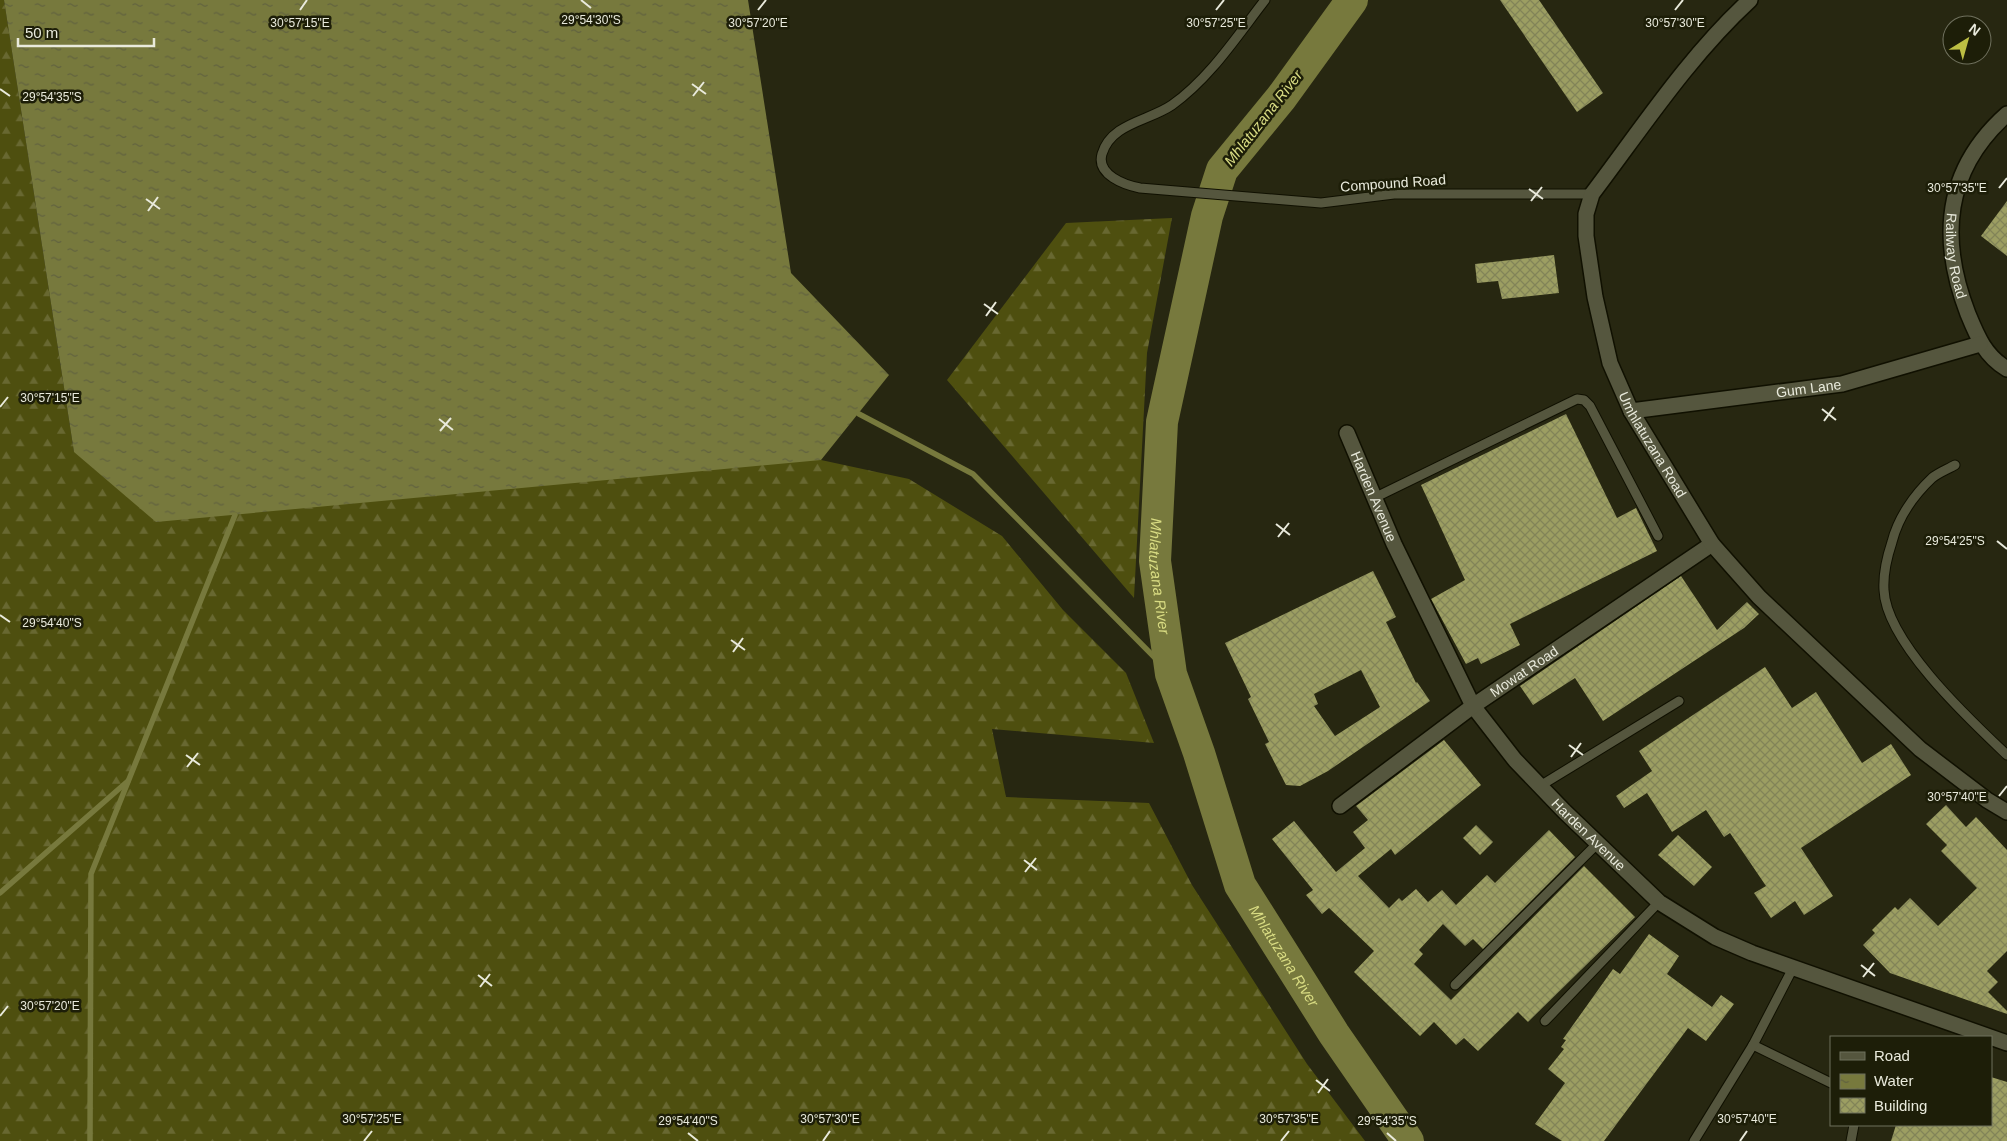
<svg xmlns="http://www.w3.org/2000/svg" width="2007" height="1141" viewBox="0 0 2007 1141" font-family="Helvetica,sans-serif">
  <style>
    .forest { fill: url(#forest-firs) }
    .water { fill: url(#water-ripples) }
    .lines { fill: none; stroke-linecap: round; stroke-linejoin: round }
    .stream { stroke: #77793d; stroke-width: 5.5 }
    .river { stroke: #77793d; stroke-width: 32 }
    .building { fill: url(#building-cross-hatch); fill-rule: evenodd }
    .service-casing { stroke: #101000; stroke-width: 11 }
    .minor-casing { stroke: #101000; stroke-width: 18 }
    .tertiary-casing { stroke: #101000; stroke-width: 18 }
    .service { stroke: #55563e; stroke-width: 9 }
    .minor { stroke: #55563e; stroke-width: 15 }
    .tertiary { stroke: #55563e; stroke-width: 15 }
    .ticks { fill: none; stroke: #e9eadc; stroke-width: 2 }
    .labels { text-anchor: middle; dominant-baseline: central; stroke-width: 5; stroke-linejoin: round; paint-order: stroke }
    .street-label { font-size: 14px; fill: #e9eadc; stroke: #1d1e08 }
    .water-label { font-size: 15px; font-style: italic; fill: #d9dc83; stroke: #1d1e08 }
    .ticks-label { font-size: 12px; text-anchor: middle; fill: #e9eadc; stroke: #1d1e08; stroke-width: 5; stroke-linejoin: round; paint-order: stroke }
  </style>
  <defs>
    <pattern id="forest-firs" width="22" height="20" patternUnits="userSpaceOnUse" patternTransform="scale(1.25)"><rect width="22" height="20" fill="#4e4f0f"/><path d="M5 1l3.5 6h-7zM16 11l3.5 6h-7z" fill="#686831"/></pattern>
    <pattern id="water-ripples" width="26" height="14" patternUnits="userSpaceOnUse" patternTransform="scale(1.25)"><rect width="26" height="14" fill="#77793d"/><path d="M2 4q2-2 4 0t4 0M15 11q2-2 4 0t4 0" fill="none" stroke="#61623f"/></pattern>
    <pattern id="building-cross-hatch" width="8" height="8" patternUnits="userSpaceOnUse" patternTransform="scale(1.25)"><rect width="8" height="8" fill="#9c9e62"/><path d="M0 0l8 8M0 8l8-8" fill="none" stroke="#828458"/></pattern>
  </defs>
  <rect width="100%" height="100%" fill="#272711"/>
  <g class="forest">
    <polygon points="0,0 4,0 74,452 821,460 909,479 1002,536 1063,610 1126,673 1154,743 992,729 1006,797 1149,803 1192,885 1307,1064 1365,1141 0,1141"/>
    <polygon points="1172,218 1147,353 1134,598 947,380 1066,223"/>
  </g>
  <polygon class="water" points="4,0 748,0 791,273 889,375 821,460 156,522 74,452"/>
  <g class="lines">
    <g class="stream">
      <polyline points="859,414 973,474 1171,674"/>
      <polyline points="0,893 128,781"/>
      <polyline points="90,1141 91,874 235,515"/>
    </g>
    <path class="river" id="s1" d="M1352 0 1281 98 1222 170 1207 216 1162 422 1155 561 1171 674 1199 753 1240 885 1334 1034 1408 1141"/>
  </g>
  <g class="building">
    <polygon points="1500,0 1539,0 1603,93 1577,112"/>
    <polygon points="2007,201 2007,256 1981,236"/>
    <polygon points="1554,255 1559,293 1502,299 1498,281 1477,283 1475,264"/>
    <polygon points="1566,414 1617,518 1636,508 1657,551 1510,624 1520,645 1481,664 1478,658 1466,664 1431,599 1465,580 1421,485"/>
    <path d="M1373 571 1396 617 1386 622 1416 683 1417 682 1430 701 1328 771 1300 786 1286 785 1265 744 1269 742 1248 699 1251 697 1225 643ZM1361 670 1380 707 1335 736 1314 706 1318 704 1314 694Z"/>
    <polygon points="1681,576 1717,630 1747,602 1759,614 1744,628 1603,721 1575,678 1533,705 1520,686"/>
    <polygon points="1765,667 1792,708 1816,692 1862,763 1891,744 1911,775 1801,848 1833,896 1804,915 1795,901 1771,918 1754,893 1766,886 1730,833 1724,837 1706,810 1672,832 1647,793 1624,808 1616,796 1652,771 1639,751"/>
    <polygon points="1444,740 1481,785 1395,855 1391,849 1358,876 1389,908 1399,898 1402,901 1416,889 1428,902 1442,890 1456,905 1487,875 1495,883 1549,830 1575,857 1483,949 1473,939 1465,946 1443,924 1419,950 1423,954 1414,964 1451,1000 1584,866 1635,917 1528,1022 1518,1012 1478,1051 1464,1038 1456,1045 1434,1022 1420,1036 1354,972 1374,951 1329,908 1322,914 1306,895 1313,890 1272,839 1294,821 1336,872 1365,848 1353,832 1368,820 1356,806"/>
    <polygon points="1946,805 1966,827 1976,817 2007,850 2007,951 1987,971 1998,982 1988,992 2007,1011 2007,1014 1890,973 1863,945 1875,933 1872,930 1895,907 1898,910 1910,898 1938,926 1977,888 1941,851 1947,845 1926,824"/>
    <polygon points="1476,825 1493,842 1480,855 1463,838"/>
    <polygon points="1678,835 1712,867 1694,886 1658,855"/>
    <polygon points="1649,934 1679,956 1667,974 1712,1007 1721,995 1734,1004 1706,1041 1688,1028 1604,1141 1562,1141 1535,1124 1565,1083 1548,1069 1564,1049 1561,1047 1566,1040 1563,1039 1613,969 1620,974"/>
    <polygon points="1991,1077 2007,1082 2007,1141 1891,1141 1896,1125 1991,1125"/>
  </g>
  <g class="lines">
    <defs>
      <g id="service">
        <path d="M1265 0C1237 36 1210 78 1172 105 1149 121 1111 123 1102 154 1096 175 1125 185 1140 188L1321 203 1394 194H1592"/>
        <path d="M1955 465C1948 469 1938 473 1932 478 1914 495 1898 518 1892 542 1887 557 1883 574 1884 590 1886 642 1970 720 2007 755"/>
        <polyline points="1374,498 1577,399 1584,400 1590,406 1658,536"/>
        <polyline points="1540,786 1679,701"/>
        <polyline points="1455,985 1598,843"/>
        <polyline points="1545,1021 1659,902"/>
        <polyline points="1753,1045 1831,1083"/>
        <polyline points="1694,1141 1753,1045 1793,968"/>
        <polyline points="1851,1141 1854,1125"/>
      </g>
      <g id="minor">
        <path id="s2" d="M2007 114C1944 170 1939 239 1968 314 1977 336 1985 356 2007 369"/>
        <path id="s3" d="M1631 411 1842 384 1980 344"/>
        <path id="s4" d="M1347 433 1394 544 1473 706 1515 760 1564 811 1659 902 1715 937 1752 953 2007 1043"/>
        <path id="s5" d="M1340 806 1473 706 1712 544"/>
      </g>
      <g id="tertiary">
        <path id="s6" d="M1750 0C1689 56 1642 128 1592 194L1586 214V236L1595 297 1610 363 1631 411 1712 544 1759 597 1920 749 1987 800 2007 812"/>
      </g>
    </defs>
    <use href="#service" class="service-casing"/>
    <use href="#minor" class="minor-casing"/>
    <use href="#tertiary" class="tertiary-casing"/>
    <use href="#service" class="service"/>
    <use href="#minor" class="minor"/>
    <use href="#tertiary" class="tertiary"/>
  </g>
  <path class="ticks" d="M581 0 591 8M300 10 307 0M758 10 766 0M1216 10 1224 0M1675 10 1683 0M692 84 706 94M0 89 10 96M693 96 704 82M1999 188 2007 178M1529 189 1543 199M146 199 160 209M1531 201 1542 187M148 211 158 197M984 304 998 314M986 316 996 302M0 407 8 397M1822 409 1836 420M439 419 453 430M1824 421 1834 407M440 431 451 418M1276 524 1290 535M1278 537 1289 523M1997 541 2007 549M0 615 10 622M731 640 745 650M733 652 743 638M1569 745 1583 755M186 755 200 765M1571 757 1581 743M187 767 198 753M1999 796 2007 786M1024 860 1037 870M1025 872 1036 858M1861 965 1875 976M478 975 492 986M1863 977 1874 963M480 987 490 974M0 1016 8 1006M1316 1080 1330 1091M1318 1093 1328 1079M688 1133 698 1141M1387 1133 1396 1141M364 1141 372 1131M823 1141 830 1131M1281 1141 1289 1131M1740 1141 1747 1131"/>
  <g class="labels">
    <g class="street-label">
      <text transform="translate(1393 183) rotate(-4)">Compound Road</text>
      <text stroke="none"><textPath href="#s2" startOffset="159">Railway Road</textPath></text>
      <text stroke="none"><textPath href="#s3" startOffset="179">Gum Lane</textPath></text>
      <text stroke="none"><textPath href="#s6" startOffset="515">Umhlatuzana Road</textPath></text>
      <text stroke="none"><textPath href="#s4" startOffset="69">Harden Avenue</textPath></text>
      <text stroke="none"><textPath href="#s5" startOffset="228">Mowat Road</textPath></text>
      <text stroke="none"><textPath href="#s4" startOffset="474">Harden Avenue</textPath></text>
    </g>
    <g class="water-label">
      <text transform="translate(1263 118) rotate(-52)">Mhlatuzana River</text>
      <text stroke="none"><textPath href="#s1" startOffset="628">Mhlatuzana River</textPath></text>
      <text stroke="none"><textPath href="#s1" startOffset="1032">Mhlatuzana River</textPath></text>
    </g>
  </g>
  <g class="ticks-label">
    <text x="591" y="24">29°54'30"S</text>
    <text x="300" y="27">30°57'15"E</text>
    <text x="758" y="27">30°57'20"E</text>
    <text x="1216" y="27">30°57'25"E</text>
    <text x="1675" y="27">30°57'30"E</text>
    <text x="52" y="101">29°54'35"S</text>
    <text x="1957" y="192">30°57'35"E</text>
    <text x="50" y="402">30°57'15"E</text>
    <text x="1955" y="545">29°54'25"S</text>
    <text x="52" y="627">29°54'40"S</text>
    <text x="1957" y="801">30°57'40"E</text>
    <text x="50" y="1010">30°57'20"E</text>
    <text x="372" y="1123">30°57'25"E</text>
    <text x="830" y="1123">30°57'30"E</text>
    <text x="1289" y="1123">30°57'35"E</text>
    <text x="1747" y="1123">30°57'40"E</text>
    <text x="688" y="1125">29°54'40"S</text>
    <text x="1387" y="1125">29°54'35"S</text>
  </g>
  <rect x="1830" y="1036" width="162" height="90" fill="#1d1e08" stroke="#6f705d"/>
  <rect x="1840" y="1052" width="25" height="8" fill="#55563e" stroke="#6f705d"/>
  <text x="1874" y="1061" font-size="15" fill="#e9eadc">Road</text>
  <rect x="1840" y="1074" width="25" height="15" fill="url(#water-ripples)" stroke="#6f705d"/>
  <text x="1874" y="1086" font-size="15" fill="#e9eadc">Water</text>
  <rect x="1840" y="1098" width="25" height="15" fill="url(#building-cross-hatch)" stroke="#6f705d"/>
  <text x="1874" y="1111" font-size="15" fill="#e9eadc">Building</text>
  <g transform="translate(1967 40) rotate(37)"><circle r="24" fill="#1d1e08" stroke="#6f705d"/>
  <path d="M0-4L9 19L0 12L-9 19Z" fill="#bdbf43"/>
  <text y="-8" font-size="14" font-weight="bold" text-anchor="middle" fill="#e9eadc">N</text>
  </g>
  <path d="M18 38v8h136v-8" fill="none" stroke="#e9eadc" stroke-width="2.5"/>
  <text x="25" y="38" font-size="15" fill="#e9eadc" stroke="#1d1e08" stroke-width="4" paint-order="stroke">50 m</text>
</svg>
